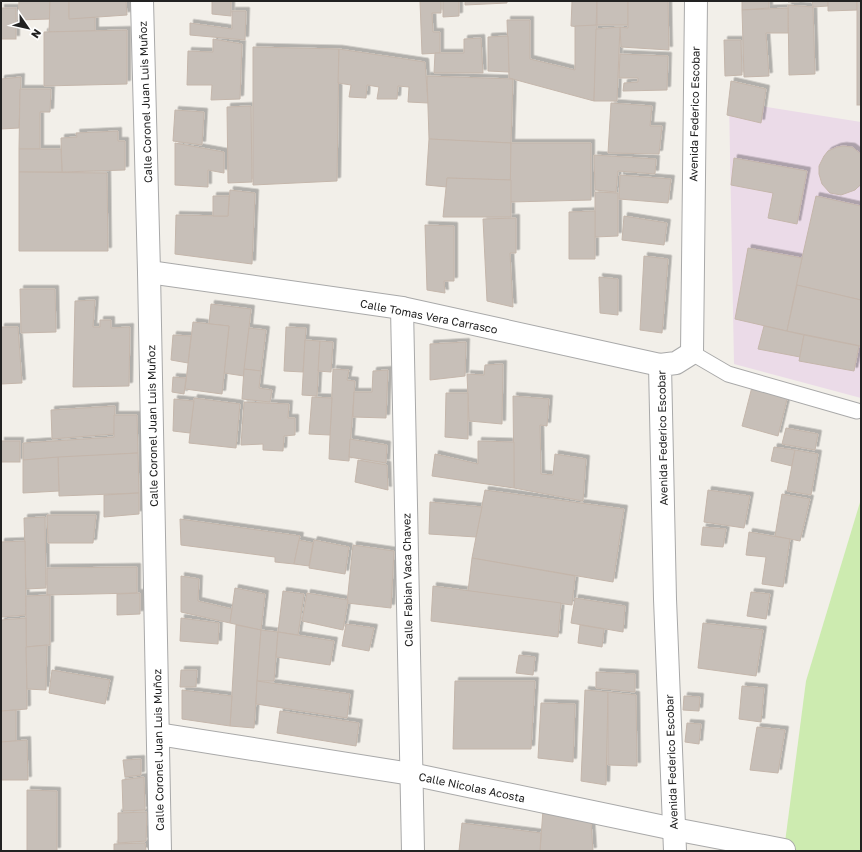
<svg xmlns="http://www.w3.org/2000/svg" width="862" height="852" viewBox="0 0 862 852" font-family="'Golos Text',sans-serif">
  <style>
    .industrial { fill: #ebdbe8 }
    .grass { fill: #cdebb0 }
    .building { fill: #c7bfb8; stroke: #c4b6ab; filter: url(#shadow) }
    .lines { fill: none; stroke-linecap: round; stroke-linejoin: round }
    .lane-casing { stroke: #a9a9a9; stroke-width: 17 }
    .street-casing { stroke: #a9a9a9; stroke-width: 24 }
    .lane { stroke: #fff; stroke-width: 15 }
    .street { stroke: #fff; stroke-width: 22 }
    .labels { text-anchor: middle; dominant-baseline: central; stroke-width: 3.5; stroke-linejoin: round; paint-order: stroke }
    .street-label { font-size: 11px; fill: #222; stroke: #fff }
  </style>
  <defs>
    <filter id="shadow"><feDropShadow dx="3.5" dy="-3.5" stdDeviation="0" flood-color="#0004"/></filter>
  </defs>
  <rect width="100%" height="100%" fill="#f2efe9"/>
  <polygon class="industrial" points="729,101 861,122 861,398 734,364"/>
  <polygon class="grass" points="861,499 861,851 787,851 784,850 806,681"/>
  <g class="building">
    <polygon points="19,1 50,1 50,19 18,20"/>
    <polygon points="50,1 69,1 69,17 95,17 95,31 49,32"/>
    <polygon points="69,1 126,1 127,15 69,19"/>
    <polygon points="212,1 231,1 231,16 212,14"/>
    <polygon points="420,1 441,1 441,13 432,13 433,32 440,32 440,53 422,54"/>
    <polygon points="443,1 459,1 459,16 443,17"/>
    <polygon points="465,1 507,1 507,3 465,5"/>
    <polygon points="572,1 597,1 596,29 571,26"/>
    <rect x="597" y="1" width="31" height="24"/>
    <polygon points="628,1 668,1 669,50 621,47 620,27 628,28"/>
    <polygon points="742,1 769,1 769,8 742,10"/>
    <polygon points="788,1 812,1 788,2"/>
    <polygon points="812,1 828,1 828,6 813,7"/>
    <polygon points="828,1 857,1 857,10 828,11"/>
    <rect x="857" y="1" width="4" height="104"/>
    <polygon points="788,5 813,7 815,74 789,75"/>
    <rect x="1" y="8" width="15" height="31"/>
    <polygon points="788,8 788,33 766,33 769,76 744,77 742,10"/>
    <polygon points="232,11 246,11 245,40 190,35 190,23 232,29"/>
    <polygon points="507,20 530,20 530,59 575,70 575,26 597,25 594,101 509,78"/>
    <polygon points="620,27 617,101 594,101 596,29"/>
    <polygon points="127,30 127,84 44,86 44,32"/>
    <polygon points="508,36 509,72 488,71 488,37"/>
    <polygon points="481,38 483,73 434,73 435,53 464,53 464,39"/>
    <polygon points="213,39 242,44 240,99 211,100 212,85 187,85 188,51 213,52"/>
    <polygon points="724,40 741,40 742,75 725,76"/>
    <polygon points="253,47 339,49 337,181 253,185"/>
    <polygon points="339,49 425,62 428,103 408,102 409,87 398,86 397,99 377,99 379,87 367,85 366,98 349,97 351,85 338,83"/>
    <polygon points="620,54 668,56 667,90 623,91 624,83 638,82 638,78 619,78"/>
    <polygon points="427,76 513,79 511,143 429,139"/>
    <polygon points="21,77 19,128 1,129 1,79"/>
    <polygon points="731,81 766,89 761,123 727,115"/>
    <polygon points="20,89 51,89 50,112 40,112 40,149 19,149"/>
    <polygon points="611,103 652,106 650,126 662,126 659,154 608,153"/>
    <polygon points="251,106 252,182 228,183 227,107"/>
    <polygon points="175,110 204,112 202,145 173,141"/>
    <polygon points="118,131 118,141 125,141 125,170 62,172 61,138 77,137 76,133"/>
    <polygon points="429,139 511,143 511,180 447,178 447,187 426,185"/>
    <polygon points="175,143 224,152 224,173 208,170 208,187 175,185"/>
    <polygon points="511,143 591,143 591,200 510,202"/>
    <polygon points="843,146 852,147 861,154 861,184 855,190 841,195 830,193 822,184 819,174 819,166 824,156 828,151 837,147"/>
    <polygon points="19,149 61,149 62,172 19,172"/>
    <polygon points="594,155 656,159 655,174 618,171 616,192 595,190"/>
    <polygon points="734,158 807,171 797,224 768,218 773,193 731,185"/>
    <polygon points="19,172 107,173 108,251 19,251"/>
    <polygon points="620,175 671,179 668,203 619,199"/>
    <polygon points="447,178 511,180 511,217 443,217"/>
    <polygon points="230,190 255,193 252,264 175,254 176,215 228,216"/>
    <polygon points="595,192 618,193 618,236 595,237"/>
    <polygon points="213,196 229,196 228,216 213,216"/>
    <polygon points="816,196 861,206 861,300 796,285"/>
    <polygon points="595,211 595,259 569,259 569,212"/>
    <polygon points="624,216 667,223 664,245 622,240"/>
    <polygon points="516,218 516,253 510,253 513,307 487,301 483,219"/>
    <polygon points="425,225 454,226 454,281 444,281 445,293 427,290"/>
    <polygon points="748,248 802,258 787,331 735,319"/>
    <polygon points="644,256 668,259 662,333 640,330"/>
    <polygon points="599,277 618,279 618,315 600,313"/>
    <polygon points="797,285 861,300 861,346 787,331"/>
    <polygon points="20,289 55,289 56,332 21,333"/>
    <polygon points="95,300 93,327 100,327 100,320 111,320 111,328 130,327 129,386 73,387 75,301"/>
    <polygon points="211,304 251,309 244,376 224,373 229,326 209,324"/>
    <polygon points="193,322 229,326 222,394 185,389"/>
    <polygon points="764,326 804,335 800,357 758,349"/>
    <polygon points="1,327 18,327 22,383 1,384"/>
    <polygon points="286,327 306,328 303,372 284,371"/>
    <polygon points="249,328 266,330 261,371 244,369"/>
    <polygon points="173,335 191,336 188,363 171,360"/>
    <polygon points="804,335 859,346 854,371 799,361"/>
    <polygon points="305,340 320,341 317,396 302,395"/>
    <polygon points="320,341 333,342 331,372 318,371"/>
    <polygon points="466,342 465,376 430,380 430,344"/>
    <polygon points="503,364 502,424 469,421 467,374 484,375 485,365"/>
    <polygon points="244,369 261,371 259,388 272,390 270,402 242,399"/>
    <polygon points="333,369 349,370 347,380 355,381 349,461 329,459"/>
    <polygon points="388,370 386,418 353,417 354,392 372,392 373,371"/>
    <polygon points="173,377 186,378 184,394 172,392"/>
    <polygon points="752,387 788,395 778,436 742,426"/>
    <polygon points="446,393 468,393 468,439 445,437"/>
    <polygon points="513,396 549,399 547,426 540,425 541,474 553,475 555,454 586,459 583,501 514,488"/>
    <polygon points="312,397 332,398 330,435 309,434"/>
    <polygon points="194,398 240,404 236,448 189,443"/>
    <polygon points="174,399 194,401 190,433 173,431"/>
    <polygon points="244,402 289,404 288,418 295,418 295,435 284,436 283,451 263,450 263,444 241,445"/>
    <polygon points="115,406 114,434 52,439 51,410"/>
    <polygon points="114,415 137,415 138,453 23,460 23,443 114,437"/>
    <polygon points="786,428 818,434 815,450 782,444"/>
    <polygon points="350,439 387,445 386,463 349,457"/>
    <rect x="1" y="441" width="19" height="21"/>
    <polygon points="478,441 514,442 514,488 432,476 435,454 478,464"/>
    <polygon points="774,447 795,450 792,466 771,461"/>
    <polygon points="795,450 818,454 811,495 787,491"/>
    <polygon points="138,453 139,493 59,496 58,457"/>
    <polygon points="58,457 59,491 23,493 23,460"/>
    <polygon points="358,460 387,465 388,490 355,482"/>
    <polygon points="485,490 624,509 613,582 472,558"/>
    <polygon points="708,490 750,496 744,528 704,522"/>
    <polygon points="139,493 139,514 104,517 104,495"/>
    <polygon points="782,494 810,499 800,541 775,536"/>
    <polygon points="430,502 482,507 476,537 429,534"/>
    <polygon points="47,515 96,515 93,543 48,543"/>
    <polygon points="45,517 46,588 26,589 24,518"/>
    <polygon points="180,519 300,536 294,564 275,562 275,557 181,545"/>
    <polygon points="703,527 726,529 723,547 701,545"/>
    <polygon points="749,532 790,539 783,587 762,584 766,557 746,555"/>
    <polygon points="299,540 313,543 309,566 294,564"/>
    <polygon points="314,540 349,547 345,574 309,568"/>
    <polygon points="25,541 26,615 1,617 1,542"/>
    <polygon points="353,545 394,551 391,608 347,603"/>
    <polygon points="472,558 575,576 572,605 468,591"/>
    <polygon points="137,567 137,593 47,595 47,568"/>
    <polygon points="181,576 199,579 198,601 232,609 230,623 181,612"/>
    <polygon points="433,586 561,603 558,637 431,621"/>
    <polygon points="235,588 265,594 261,630 230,623"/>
    <polygon points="283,591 304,594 298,635 278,632"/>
    <polygon points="751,592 770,594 766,619 747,616"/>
    <polygon points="140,593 140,614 117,615 117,594"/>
    <polygon points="307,593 348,600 343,630 302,621"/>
    <polygon points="50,595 50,645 26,647 26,596"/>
    <polygon points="575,598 625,606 623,632 571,623"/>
    <polygon points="26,618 27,709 1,711 1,620"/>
    <polygon points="181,618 219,623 218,644 180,641"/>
    <polygon points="703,623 763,630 756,676 698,668"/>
    <polygon points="346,624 374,628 369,651 342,646"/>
    <polygon points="236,625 261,630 254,728 230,726"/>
    <polygon points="580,625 604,629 602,647 578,643"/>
    <polygon points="261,630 278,632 274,681 257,681"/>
    <polygon points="278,632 334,641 330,665 276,657"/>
    <polygon points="47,645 46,690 27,689 26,647"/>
    <polygon points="519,655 535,657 533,675 516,673"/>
    <polygon points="52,670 110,680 105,704 49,693"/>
    <polygon points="181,670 197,670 196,687 180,687"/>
    <polygon points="596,672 635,674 635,692 596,688"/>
    <polygon points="257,681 350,694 347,718 256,704"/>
    <polygon points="455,681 535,681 531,749 453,749"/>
    <polygon points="742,686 764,688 761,722 739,719"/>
    <polygon points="182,690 232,696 230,726 182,719"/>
    <polygon points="585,690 608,692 606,785 581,781"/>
    <polygon points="608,692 636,695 637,766 608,765"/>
    <polygon points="684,696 700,697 699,711 683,710"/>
    <polygon points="541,703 575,704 573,762 538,758"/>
    <polygon points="16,710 16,741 1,742 1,711"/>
    <polygon points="280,711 359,723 356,746 277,733"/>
    <polygon points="687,723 701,724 699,744 685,742"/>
    <polygon points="757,727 785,730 778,773 750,770"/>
    <polygon points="27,740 28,780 1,780 1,742"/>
    <polygon points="141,759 141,775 125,777 123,760"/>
    <polygon points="144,777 145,810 123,811 122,780"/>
    <polygon points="27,790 57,791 57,851 27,851"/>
    <polygon points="543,810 591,821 593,851 540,851"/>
    <polygon points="147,812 146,841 118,843 118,813"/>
    <polygon points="462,823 541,833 540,851 459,851"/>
    <polygon points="145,843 146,851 114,851 114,844"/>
  </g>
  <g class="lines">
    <defs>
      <polyline id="lane" points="692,353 728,374 857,411"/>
      <g id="street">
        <polyline points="142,1 149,272 160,851"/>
        <polyline points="149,272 402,308 660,365"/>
        <polyline points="402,308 413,851"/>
        <polyline points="158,734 411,774 674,829 784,850"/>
        <polyline points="675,851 665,599 660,365 676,363 692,353 696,1"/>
      </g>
    </defs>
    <use href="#lane" class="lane-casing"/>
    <use href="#street" class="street-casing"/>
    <use href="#lane" class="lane"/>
    <use href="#street" class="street"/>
  </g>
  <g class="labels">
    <g class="street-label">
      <text transform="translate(145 102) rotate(-92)">Calle Coronel Juan Luis Muñoz</text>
      <text transform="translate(694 114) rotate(-89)">Avenida Federico Escobar</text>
      <text transform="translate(429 316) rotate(11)">Calle Tomas Vera Carrasco</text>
      <text transform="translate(152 426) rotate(-91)">Calle Coronel Juan Luis Muñoz</text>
      <text transform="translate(662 438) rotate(-91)">Avenida Federico Escobar</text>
      <text transform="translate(407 580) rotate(-91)">Calle Fabian Vaca Chavez</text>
      <text transform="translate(158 750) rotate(-91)">Calle Coronel Juan Luis Muñoz</text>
      <text transform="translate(671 762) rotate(-92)">Avenida Federico Escobar</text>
      <text transform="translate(472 787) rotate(12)">Calle Nicolas Acosta</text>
    </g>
  </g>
  <rect width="862" height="852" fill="none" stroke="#222222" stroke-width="4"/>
  <g transform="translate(28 28) rotate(124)" stroke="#ffffff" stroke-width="3" paint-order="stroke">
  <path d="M0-3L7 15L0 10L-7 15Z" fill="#222222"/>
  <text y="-6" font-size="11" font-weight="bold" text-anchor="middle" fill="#222222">N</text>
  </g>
</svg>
